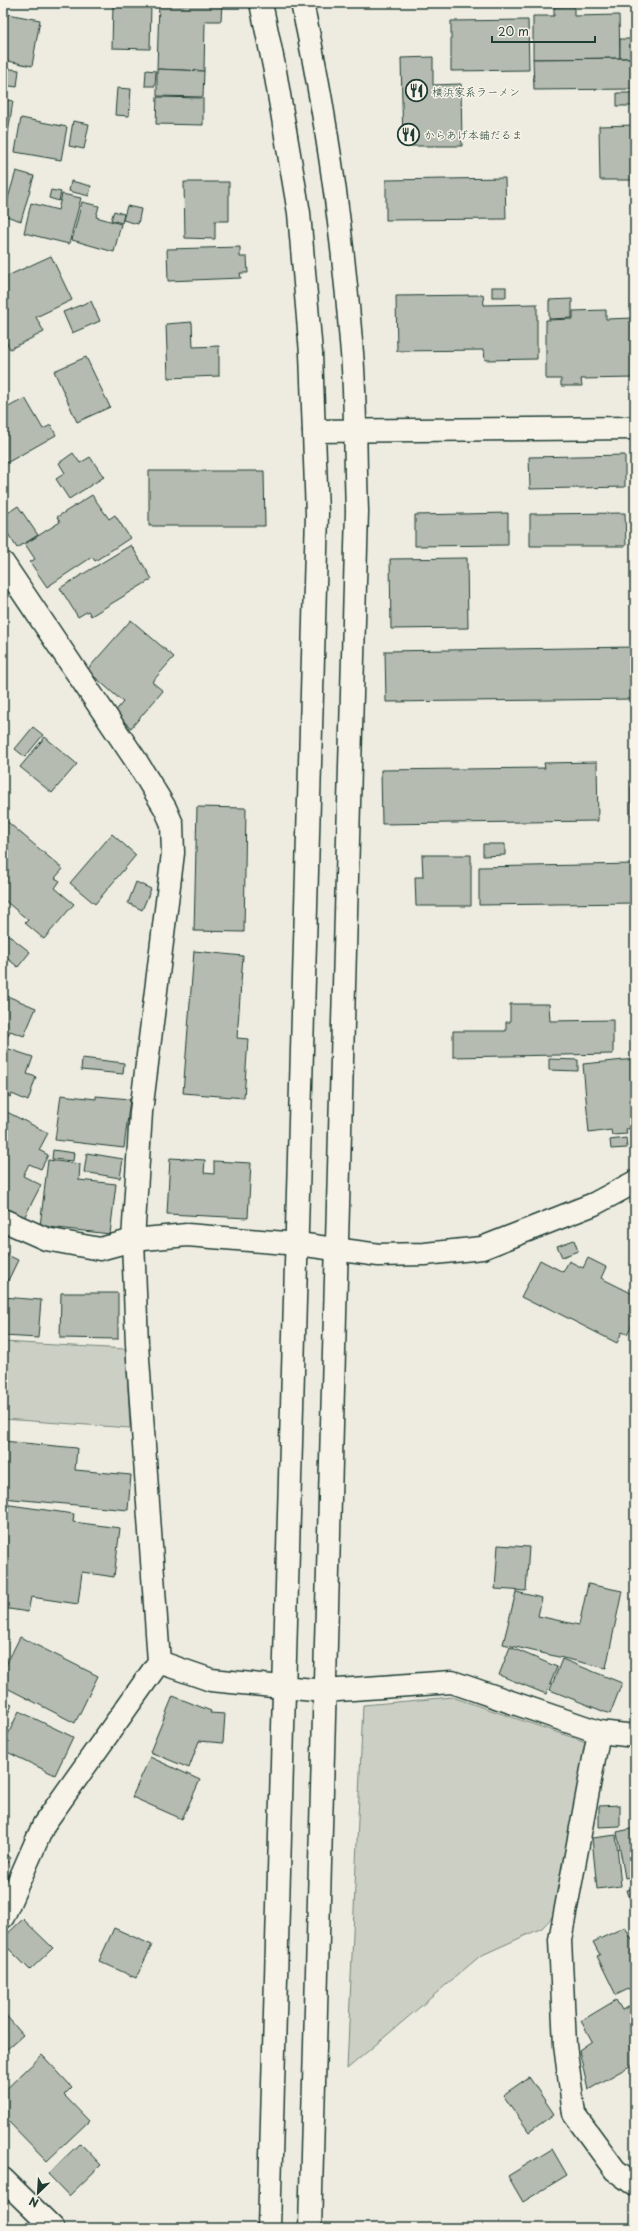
<svg xmlns="http://www.w3.org/2000/svg" width="638" height="2231" viewBox="0 0 638 2231" font-family="'Playpen Sans','Klee One',sans-serif">
  <style>
    .green { fill: #cccfc4; stroke: #76867c }
    .building { fill: #b5bbb0; stroke: #1f3d34 }
    .lines { fill: none; stroke-linecap: round; stroke-linejoin: round }
    .minor-casing { stroke: #1f3d34; stroke-width: 25 }
    .tertiary-casing { stroke: #1f3d34; stroke-width: 25 }
    .minor { stroke: #f7f3e8; stroke-width: 22 }
    .tertiary { stroke: #f7f3e8; stroke-width: 22 }
    .labels { text-anchor: middle; dominant-baseline: central; stroke-width: 3; stroke-linejoin: round; paint-order: stroke }
    .poi-label { font-size: 11px; fill: #1f3d34; stroke: #f7f3e8; text-anchor: start }
  </style>
  <rect width="100%" height="100%" fill="#eeece1"/>
  <filter id="ink" filterUnits="userSpaceOnUse"><feTurbulence type="fractalNoise" baseFrequency=".025" numOctaves="2"/><feDisplacementMap in="SourceGraphic" scale="8" xChannelSelector="R" yChannelSelector="G"/><feConvolveMatrix kernelMatrix="1 2 1 2 8 2 1 2 1" color-interpolation-filters="sRGB"/></filter>
  <g filter="url(#ink)">
    <g class="green">
      <polygon points="3,1342 126,1349 130,1428 3,1419"/>
      <polygon points="452,1697 586,1742 556,1913 542,1928 480,1956 347,2069 363,1705"/>
    </g>
    <g class="building">
      <polygon points="113,3 151,3 150,49 112,48"/>
      <polygon points="159,3 222,3 221,21 205,21 204,71 157,69"/>
      <polygon points="574,6 574,16 619,15 620,58 533,59 533,16 554,16 554,7"/>
      <polygon points="7,14 40,20 32,66 3,60 3,35"/>
      <polygon points="528,20 529,70 451,71 451,21"/>
      <rect x="620" y="39" width="15" height="19"/>
      <polygon points="433,57 433,85 461,84 462,146 403,146 401,58"/>
      <polygon points="635,58 635,89 534,90 533,59"/>
      <polygon points="3,68 19,70 17,87 3,85"/>
      <polygon points="157,69 204,71 203,97 157,96"/>
      <polygon points="146,70 156,71 155,86 145,86"/>
      <polygon points="117,88 131,89 129,116 115,115"/>
      <rect x="617" y="93" width="18" height="13"/>
      <polygon points="157,97 203,98 203,125 156,124"/>
      <polygon points="3,99 13,101 5,152 3,151"/>
      <polygon points="21,118 67,127 61,160 15,152"/>
      <polygon points="73,121 89,124 84,149 69,146"/>
      <polygon points="635,125 635,180 600,180 599,126"/>
      <polygon points="16,171 34,176 21,221 3,215"/>
      <polygon points="505,178 506,219 386,220 386,180"/>
      <polygon points="71,181 91,186 89,196 69,191"/>
      <polygon points="184,182 229,182 229,221 215,221 215,239 185,238"/>
      <polygon points="51,190 61,192 59,201 49,198"/>
      <polygon points="62,194 81,198 69,244 24,233 31,203 58,210"/>
      <polygon points="82,202 99,206 96,217 121,224 114,252 72,240"/>
      <polygon points="127,206 141,209 138,224 123,220"/>
      <polygon points="114,211 124,214 122,223 111,220"/>
      <polygon points="240,247 240,257 247,257 248,273 240,273 241,278 168,281 167,249"/>
      <polygon points="51,256 72,300 36,317 44,332 10,349 3,336 3,278"/>
      <rect x="492" y="287" width="14" height="10"/>
      <polygon points="483,295 484,305 537,304 537,359 485,360 484,350 397,351 396,296"/>
      <polygon points="572,299 572,318 549,319 549,300"/>
      <polygon points="91,301 100,321 72,333 63,312"/>
      <polygon points="606,310 606,319 634,318 635,378 581,379 582,386 561,386 561,379 546,379 546,320 573,319 573,311"/>
      <polygon points="192,322 193,347 219,346 219,376 168,378 166,324"/>
      <polygon points="86,357 110,407 77,422 54,371"/>
      <polygon points="25,398 43,429 51,425 56,435 3,465 3,410"/>
      <polygon points="73,453 80,463 90,457 104,477 69,499 56,479 65,473 59,463"/>
      <polygon points="625,455 625,487 530,489 529,457"/>
      <polygon points="149,471 264,471 265,526 149,526"/>
      <polygon points="92,495 109,519 115,515 130,538 95,561 92,557 47,587 30,562 35,559 25,544 60,522 57,517"/>
      <polygon points="18,506 38,535 17,548 3,526 3,516"/>
      <polygon points="508,513 508,545 415,546 415,515"/>
      <polygon points="625,513 626,546 530,546 530,514"/>
      <polygon points="131,545 152,579 91,616 88,611 78,617 60,588"/>
      <polygon points="467,558 468,628 391,629 390,559"/>
      <polygon points="131,620 174,657 152,682 163,691 131,728 114,713 123,702 87,670"/>
      <polygon points="635,647 635,699 386,702 385,651"/>
      <polygon points="33,727 43,735 25,757 15,749"/>
      <polygon points="45,737 77,764 52,793 20,767"/>
      <polygon points="597,762 598,821 382,824 381,770 545,768 544,763"/>
      <rect x="631" y="787" width="4" height="28"/>
      <polygon points="197,807 246,808 244,932 194,931"/>
      <polygon points="3,818 63,869 55,878 60,881 55,888 74,904 44,939 25,923 28,920 3,899"/>
      <polygon points="112,834 136,855 95,904 70,883"/>
      <polygon points="483,844 505,844 505,855 483,856"/>
      <polygon points="422,855 471,855 471,906 416,906 415,877 423,877"/>
      <polygon points="635,864 635,903 479,905 479,867"/>
      <polygon points="136,882 151,889 142,910 128,903"/>
      <polygon points="3,931 30,952 18,967 3,955"/>
      <polygon points="194,951 243,956 237,1038 248,1039 244,1098 183,1093"/>
      <polygon points="3,990 7,991 5,995 36,1008 24,1036 10,1031 6,1040 3,1039"/>
      <polygon points="510,1004 549,1004 550,1021 613,1020 613,1054 453,1057 453,1031 506,1031 506,1022 510,1022"/>
      <polygon points="6,1048 33,1057 27,1074 36,1077 28,1101 12,1094 11,1097 3,1094 3,1053"/>
      <polygon points="82,1058 124,1063 123,1074 81,1070"/>
      <polygon points="549,1059 578,1060 578,1071 549,1070"/>
      <polygon points="635,1059 635,1083 632,1084 635,1128 626,1129 627,1134 612,1135 611,1130 589,1133 583,1064"/>
      <polygon points="61,1095 96,1099 96,1096 130,1099 124,1148 55,1140"/>
      <polygon points="5,1111 48,1133 39,1150 48,1155 41,1169 29,1164 23,1176 41,1185 24,1218 3,1207 3,1114"/>
      <polygon points="626,1138 627,1148 611,1149 610,1140"/>
      <polygon points="53,1150 74,1153 73,1161 52,1159"/>
      <polygon points="87,1153 123,1159 120,1178 84,1172"/>
      <polygon points="170,1158 205,1160 204,1173 214,1174 214,1161 251,1163 248,1218 167,1214"/>
      <polygon points="48,1160 80,1164 79,1180 116,1184 110,1234 40,1226"/>
      <polygon points="574,1240 578,1251 562,1257 557,1246"/>
      <polygon points="3,1253 18,1260 3,1291"/>
      <polygon points="588,1258 606,1267 601,1278 635,1295 635,1324 633,1323 627,1334 622,1332 617,1343 540,1304 539,1306 521,1297 540,1260 563,1272 569,1261 583,1268"/>
      <polygon points="61,1293 118,1293 118,1339 60,1338"/>
      <polygon points="3,1297 41,1300 38,1338 3,1336"/>
      <polygon points="3,1441 77,1448 75,1470 131,1475 128,1510 3,1498"/>
      <polygon points="3,1504 74,1514 73,1522 120,1528 114,1577 82,1572 78,1604 31,1597 28,1612 3,1608"/>
      <polygon points="498,1545 529,1547 526,1591 495,1589"/>
      <polygon points="588,1584 622,1591 606,1668 503,1644 516,1592 542,1598 538,1616 579,1625"/>
      <polygon points="20,1637 98,1676 75,1723 3,1686 3,1671"/>
      <polygon points="510,1647 557,1667 546,1694 499,1675"/>
      <polygon points="562,1659 622,1683 610,1714 550,1690"/>
      <polygon points="173,1696 211,1711 210,1713 225,1714 223,1743 199,1741 189,1768 150,1752"/>
      <polygon points="3,1701 12,1705 3,1724"/>
      <polygon points="19,1711 73,1737 55,1775 3,1750 3,1745"/>
      <polygon points="150,1757 200,1780 182,1819 132,1797"/>
      <polygon points="620,1805 620,1826 599,1827 599,1806"/>
      <polygon points="635,1828 635,1876 625,1878 617,1832"/>
      <polygon points="616,1835 621,1886 597,1889 592,1838"/>
      <polygon points="3,1851 11,1858 3,1868"/>
      <polygon points="635,1888 635,1915 627,1890"/>
      <polygon points="23,1919 53,1948 30,1970 3,1943 3,1938"/>
      <polygon points="625,1927 632,1940 635,1938 635,1986 616,1995 597,1956 600,1955 593,1942"/>
      <polygon points="114,1928 152,1945 136,1978 99,1961"/>
      <polygon points="616,2000 622,2010 635,2003 635,2063 588,2090 579,2050 592,2041 581,2021"/>
      <polygon points="3,2012 23,2035 6,2050 3,2047"/>
      <polygon points="42,2055 72,2087 64,2095 89,2121 47,2161 3,2116 3,2092"/>
      <polygon points="529,2077 554,2114 529,2132 503,2095"/>
      <polygon points="80,2143 101,2165 69,2196 48,2174"/>
      <polygon points="552,2149 567,2175 523,2202 508,2176"/>
    </g>
    <g class="lines">
      <defs>
        <g id="minor">
          <polyline points="314,431 635,428"/>
          <polyline points="3,563 135,759 165,808 172,824 173,853 141,1112 133,1240 137,1344 159,1662 44,1824 3,1917"/>
          <polyline points="3,1220 46,1239 100,1249 133,1240 187,1235 298,1244 379,1255 425,1254 482,1248 594,1204 635,1182"/>
          <polyline points="159,1662 211,1680 324,1691 452,1682 599,1732 635,1736"/>
          <polyline points="599,1732 560,1940 565,2045 574,2114 615,2170 635,2185"/>
          <polyline points="3,2179 53,2228"/>
        </g>
        <g id="tertiary">
          <polyline points="261,3 275,71 299,213 311,353 317,514 269,2228"/>
          <path d="M302 3C327 118 343 236 352 353 356 405 355 458 357 511L310 2228"/>
        </g>
      </defs>
      <use href="#minor" class="minor-casing"/>
      <use href="#tertiary" class="tertiary-casing"/>
      <use href="#minor" class="minor"/>
      <use href="#tertiary" class="tertiary"/>
    </g>
  </g>
  <defs>
    <symbol id="restaurant-ring" viewBox="-11 -11 22 22"><circle r="9.5" fill="#f7f3e8" stroke="#1f3d34" stroke-width="1.5"/><path d="M-5-6h1v4h1v-4h1v4h1v-4h1v5L-1.5 .5V6h-2V.5L-5-1ZM5-6V6H3V1.5H1.5Q1.5-4 5-6Z" fill="#1f3d34"/></symbol>
  </defs>
  <g fill-rule="evenodd">
    <use href="#restaurant-ring" x="404" y="78" width="25" height="25"/>
    <use href="#restaurant-ring" x="396" y="122" width="25" height="25"/>
  </g>
  <g class="labels">
    <g class="poi-label">
      <text x="432" y="91">横浜家系ラーメン</text>
      <text x="424" y="134">からあげ本舗だるま</text>
    </g>
  </g>
  <rect width="638" height="2231" fill="none" stroke="#f7f3e8" stroke-width="16"/>
  <rect x="8" y="8" width="622" height="2215" fill="none" stroke="#1f3d34" stroke-width="1.5" filter="url(#ink)"/>
  <g transform="translate(38 2193) rotate(205)" stroke="#f7f3e8" stroke-width="3" paint-order="stroke">
  <path d="M0-3L7 15L0 10L-7 15Z" fill="#1f3d34"/>
  <text y="-6" font-size="11" font-weight="bold" text-anchor="middle" fill="#1f3d34">N</text>
  </g>
  <path d="M492 36v6h103v-6" fill="none" stroke="#1f3d34" stroke-width="2"/>
  <text x="498" y="36" font-size="12" fill="#1f3d34" stroke="#f7f3e8" stroke-width="3" paint-order="stroke">20 m</text>
</svg>
